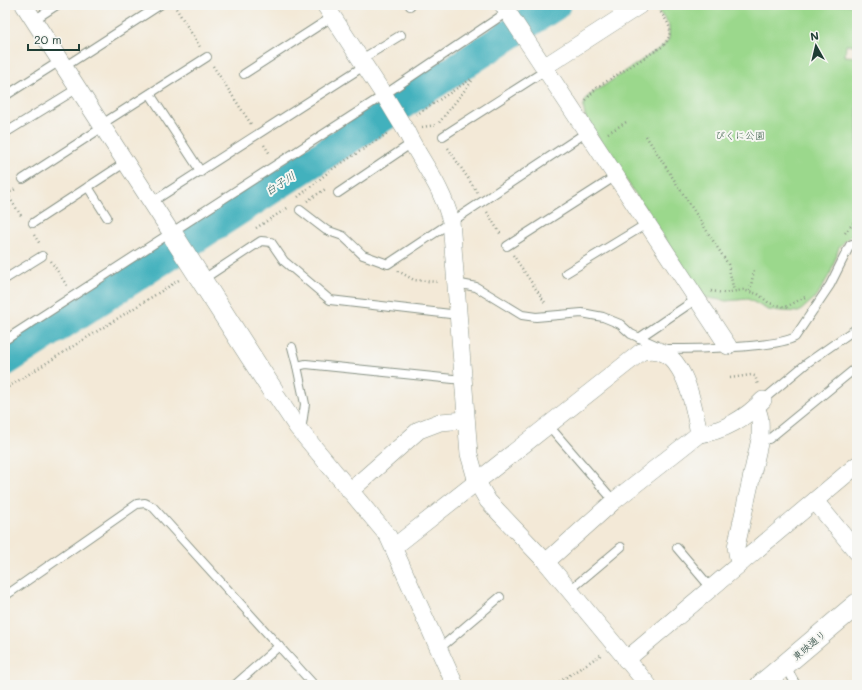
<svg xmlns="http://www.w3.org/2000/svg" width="862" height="690" viewBox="0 0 862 690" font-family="Mali,'Klee One',sans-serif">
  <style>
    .park { fill: #9bd88c; stroke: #5d8a60 }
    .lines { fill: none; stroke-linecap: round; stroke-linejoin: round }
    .river { stroke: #42b1bd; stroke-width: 31 }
    .service-casing { stroke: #899386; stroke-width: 10 }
    .minor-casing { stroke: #899386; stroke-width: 18 }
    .tertiary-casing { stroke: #899386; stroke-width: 22 }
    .path { stroke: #899386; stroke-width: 2.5; stroke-dasharray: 1 3; stroke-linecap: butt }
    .service { stroke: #fff; stroke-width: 8 }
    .minor { stroke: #fff; stroke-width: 17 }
    .tertiary { stroke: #fff; stroke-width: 21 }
    .minor-bridge-casing { stroke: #899386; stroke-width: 18; stroke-linecap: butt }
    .minor-bridge { stroke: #fff; stroke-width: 17 }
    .labels { text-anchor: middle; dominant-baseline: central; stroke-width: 4; stroke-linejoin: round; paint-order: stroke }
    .park-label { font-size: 10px; fill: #385c46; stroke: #f6f6f2 }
    .street-label { font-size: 10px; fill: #1f3d34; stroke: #f6f6f2 }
    .water-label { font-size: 11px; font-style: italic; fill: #2a605d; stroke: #f6f6f2 }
  </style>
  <rect width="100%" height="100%" fill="#f6f6f2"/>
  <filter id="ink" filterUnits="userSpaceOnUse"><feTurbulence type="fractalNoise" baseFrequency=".025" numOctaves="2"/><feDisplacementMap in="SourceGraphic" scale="8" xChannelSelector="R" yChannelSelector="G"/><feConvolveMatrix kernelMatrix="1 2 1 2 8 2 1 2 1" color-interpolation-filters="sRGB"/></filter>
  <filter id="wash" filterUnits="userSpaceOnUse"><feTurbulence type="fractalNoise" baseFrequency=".012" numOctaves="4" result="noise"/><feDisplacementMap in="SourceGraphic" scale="16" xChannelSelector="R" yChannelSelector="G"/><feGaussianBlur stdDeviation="0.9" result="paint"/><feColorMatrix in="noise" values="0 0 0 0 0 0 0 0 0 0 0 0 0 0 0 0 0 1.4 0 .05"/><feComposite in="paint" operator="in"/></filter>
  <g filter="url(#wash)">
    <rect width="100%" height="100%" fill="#f3e9d7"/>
    <polygon class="park" points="654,5 857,5 857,45 846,45 845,56 857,57 857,229 839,247 831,272 817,296 799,312 768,310 748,299 726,301 703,297 586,119 583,107 587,97 663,46 669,39 669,25"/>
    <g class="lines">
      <polyline class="river" points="5,361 555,5"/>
    </g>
  </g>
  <g filter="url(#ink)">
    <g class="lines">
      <defs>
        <g id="service">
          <polyline points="410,6 411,5"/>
          <polyline points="34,20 57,5"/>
          <polyline points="360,60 401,35"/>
          <polyline points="64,67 160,5"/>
          <polyline points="244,74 332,17"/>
          <polyline points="150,94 201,172"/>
          <polyline points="5,96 60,61"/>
          <polyline points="102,124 207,57"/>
          <polyline points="5,133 78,88"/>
          <polyline points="443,136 546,70"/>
          <polyline points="23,179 103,127"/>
          <polyline points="88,187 107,217"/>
          <polyline points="338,193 412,143"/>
          <polyline points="152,202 364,66"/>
          <polyline points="300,210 326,230 343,236 363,255 388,264 587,132"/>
          <polyline points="33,223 126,162"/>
          <polyline points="507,246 616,176"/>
          <polyline points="566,273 648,223"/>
          <polyline points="5,279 42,256"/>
          <polyline points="202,280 261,241 271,242 284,261 330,300 459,315"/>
          <polyline points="456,283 476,287 522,315 536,317 582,313 603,317 620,324 631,334 660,347"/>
          <polyline points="639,338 698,298"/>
          <polyline points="5,340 384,95 507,12"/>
          <polyline points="292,347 297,366"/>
          <path d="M665 352 666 349C692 349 776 348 795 337L830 285 850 245 852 244 857 245"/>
          <polyline points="763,400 807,363 857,328"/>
          <polyline points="549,426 614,501"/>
          <polyline points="301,431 305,404 297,366 306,364 463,380"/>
          <polyline points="760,439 769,439 857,367"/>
          <polyline points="677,548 711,588"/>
          <polyline points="570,590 621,547"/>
          <polyline points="5,596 137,504 145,503 153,507 314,685"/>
          <polyline points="439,649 500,597"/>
          <polyline points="785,665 796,685"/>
          <polyline points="235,685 279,646"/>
        </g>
        <g id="minor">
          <polyline points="24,5 174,237"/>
          <polyline points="325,5 386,98"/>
          <polyline points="503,5 728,346"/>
          <polyline points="544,67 640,5"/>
          <path d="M406 131C422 164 441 184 451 221L469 454 477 482 488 501 546 562 648 685"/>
          <polyline points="273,391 297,427 388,536 455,685"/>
          <polyline points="350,491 419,430 440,422 466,420"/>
          <polyline points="815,501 857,552"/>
          <path d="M394 547 641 352C683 338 694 406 699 434"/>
          <path d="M546 562 614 501 699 434C723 432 747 417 763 400"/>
          <path d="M741 563 738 558 736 547 760 439C760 428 762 418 756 408"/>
          <polyline points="626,660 857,465"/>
        </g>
        <g id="tertiary">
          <polyline points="174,237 273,391"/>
          <polyline points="761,685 857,604"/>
        </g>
      </defs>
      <use href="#service" class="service-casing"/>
      <use href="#minor" class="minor-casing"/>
      <use href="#tertiary" class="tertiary-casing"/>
      <g class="path">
        <polyline points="174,5 200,47"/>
        <polyline points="213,66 251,124"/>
        <path d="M586 100 596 88 663 46C677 30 667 22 657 7"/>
        <polyline points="416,115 471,79 472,81 438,124"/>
        <polyline points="422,127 437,125"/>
        <polyline points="608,133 628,121"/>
        <polyline points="646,136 728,264 734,291"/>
        <polyline points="264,145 270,154"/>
        <polyline points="448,148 477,192"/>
        <polyline points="5,191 22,217"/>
        <polyline points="7,194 17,188"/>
        <polyline points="298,197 331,170 388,133"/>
        <polyline points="307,201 327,188"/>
        <polyline points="487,212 501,235"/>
        <polyline points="256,228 289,207"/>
        <polyline points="845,233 857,219"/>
        <polyline points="34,235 40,244"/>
        <polyline points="513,255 546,304"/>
        <polyline points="51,261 67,286"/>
        <polyline points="398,271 414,280 439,282"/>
        <polyline points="711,291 724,293 743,290 758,294 769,303 786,307 807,296"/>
        <polyline points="750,291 754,270"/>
        <polyline points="730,378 751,375 755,376 758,385"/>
        <polyline points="5,389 179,280"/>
        <polyline points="556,684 602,654"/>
      </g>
      <use href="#service" class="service"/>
      <use href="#minor" class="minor"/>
      <use href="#tertiary" class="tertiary"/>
      <defs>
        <polyline id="minor-bridge" points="386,98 406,131"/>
      </defs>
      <use href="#minor-bridge" class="minor-bridge-casing"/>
      <use href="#minor-bridge" class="minor-bridge"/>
    </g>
  </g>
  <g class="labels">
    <g class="park-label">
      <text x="740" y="135">びくに公園</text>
    </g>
    <g class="street-label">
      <text transform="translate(809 645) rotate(-40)">東映通り</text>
    </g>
    <g class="water-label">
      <text transform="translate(280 183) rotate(-33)">白子川</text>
    </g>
  </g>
  <rect width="862" height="690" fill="none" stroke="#f6f6f2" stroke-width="20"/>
  <g transform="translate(816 46) rotate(352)" stroke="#f6f6f2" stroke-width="3" paint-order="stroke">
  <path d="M0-3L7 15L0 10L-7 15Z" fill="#1f3d34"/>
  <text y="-6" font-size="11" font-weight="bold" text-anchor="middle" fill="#1f3d34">N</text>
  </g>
  <path d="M28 44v6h51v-6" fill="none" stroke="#1f3d34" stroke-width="2"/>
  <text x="34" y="44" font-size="12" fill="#1f3d34" stroke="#f6f6f2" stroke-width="3" paint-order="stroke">20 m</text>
</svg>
